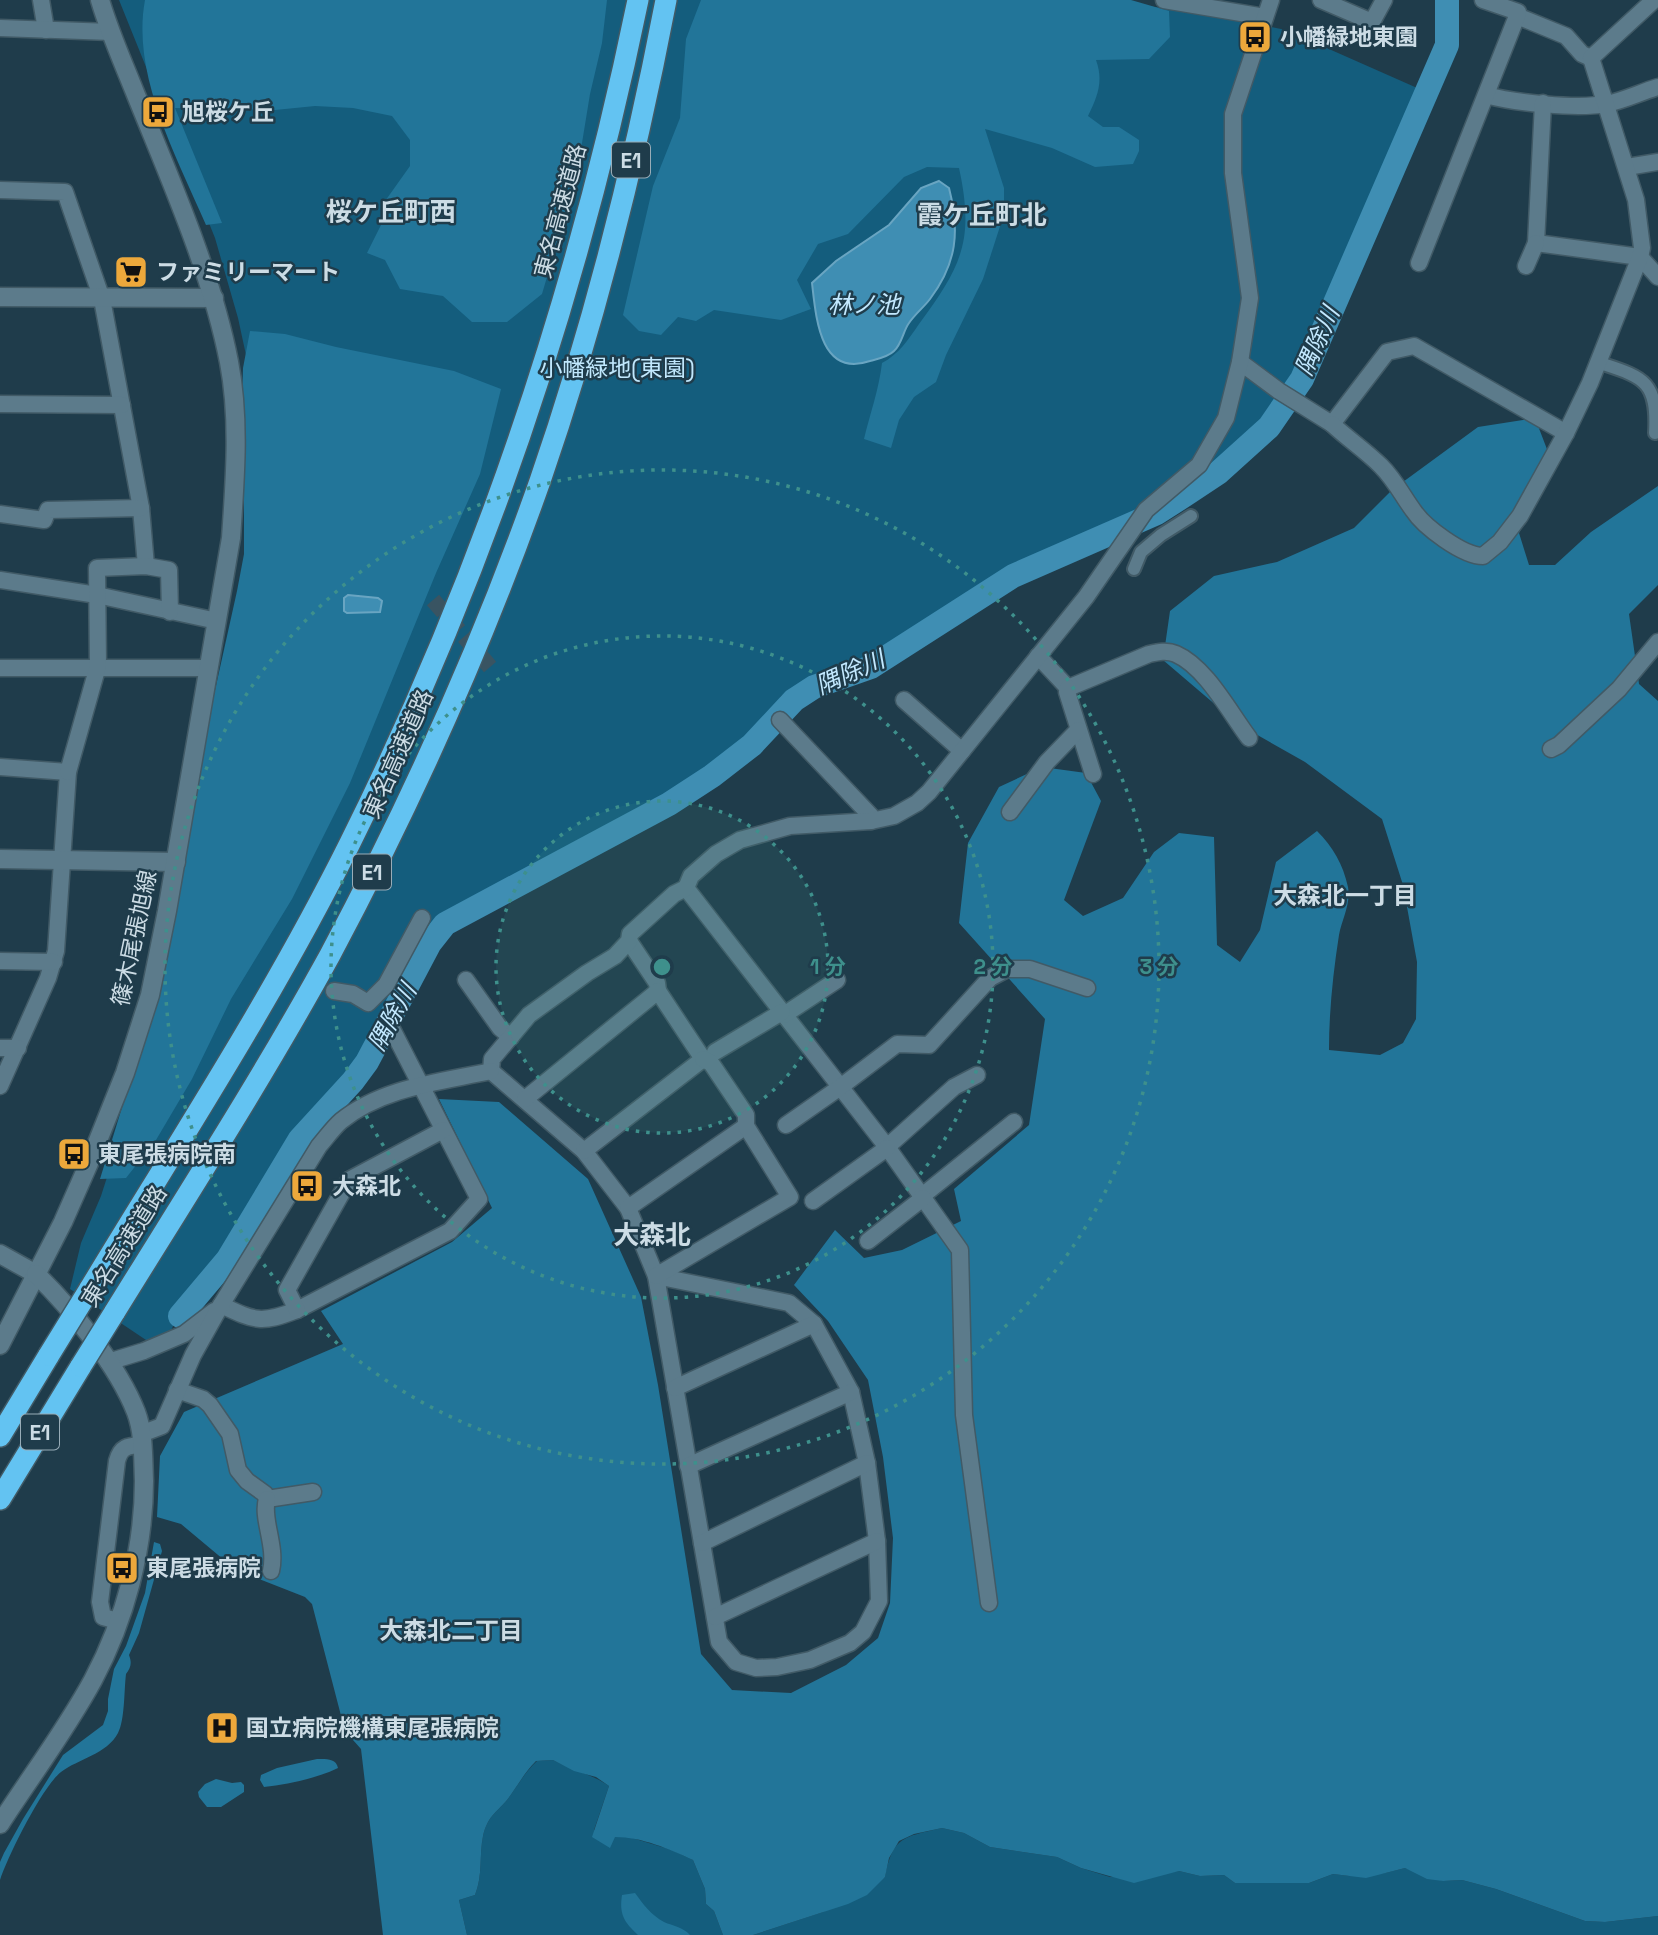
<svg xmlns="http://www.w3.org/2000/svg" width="1658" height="1935" viewBox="0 0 1658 1935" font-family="'Space Grotesk','Noto Sans JP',sans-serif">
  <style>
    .green { fill: #145d7d }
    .forest { fill: #227599 }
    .water { fill: #3f8eb3; stroke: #69a5c2; stroke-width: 2 }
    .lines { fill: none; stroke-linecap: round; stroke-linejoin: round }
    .river { stroke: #3f8eb3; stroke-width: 24 }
    .minor-tunnel { stroke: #395462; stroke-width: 16; stroke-dasharray: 16 8; stroke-linecap: butt }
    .pedestrian-casing { stroke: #415a66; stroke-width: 16 }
    .minor-casing { stroke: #415a66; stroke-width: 19 }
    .tertiary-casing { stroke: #415a66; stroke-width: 21 }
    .secondary-casing { stroke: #415a66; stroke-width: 21 }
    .motorway-casing { stroke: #415a66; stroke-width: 24 }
    .pedestrian { stroke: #5c7b8b; stroke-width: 12 }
    .minor { stroke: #5c7b8b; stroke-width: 16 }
    .tertiary { stroke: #5c7b8b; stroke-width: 18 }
    .secondary { stroke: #5c7b8b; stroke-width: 18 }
    .motorway { stroke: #63c3f2; stroke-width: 21 }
    .motorway-bridge-casing { stroke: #415a66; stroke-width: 24; stroke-linecap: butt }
    .motorway-bridge { stroke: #63c3f2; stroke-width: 21 }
    .ring { fill: none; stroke: #3e908c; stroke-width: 3.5; stroke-dasharray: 3.5 7 }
    .labels { text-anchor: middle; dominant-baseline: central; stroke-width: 5; stroke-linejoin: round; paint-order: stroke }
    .shield { fill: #1f3c4b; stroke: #98acb7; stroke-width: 2 }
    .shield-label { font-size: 21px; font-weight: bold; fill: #ccdce5 }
    .poi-label { font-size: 23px; font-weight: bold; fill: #ccdce5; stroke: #1f3c4b; text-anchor: start }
    .street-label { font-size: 23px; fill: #ccdce5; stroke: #1f3c4b }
    .park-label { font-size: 23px; fill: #c1e8fd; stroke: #1f3c4b }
    .water-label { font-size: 24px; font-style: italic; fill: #c3e9ff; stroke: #1f3c4b }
    .neighbourhood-label { font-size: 24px; font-weight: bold; fill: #ccdce5; stroke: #1f3c4b }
    .quarter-label { font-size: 26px; font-weight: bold; fill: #ccdce5; stroke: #1f3c4b }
    .centre { fill: #3e908c; stroke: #1f3c4b; stroke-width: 3.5 }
    .ring-label { font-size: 21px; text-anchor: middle; font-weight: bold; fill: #3e908c; stroke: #1f3c4b; stroke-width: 5; stroke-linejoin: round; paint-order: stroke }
  </style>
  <rect width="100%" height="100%" fill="#1f3c4b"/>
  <g class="green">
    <polygon points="119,0 1108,0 1221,17 1286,30 1424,91 1313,350 1278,412 1215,471 1121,535 1021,572 862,667 781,696 775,721 761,745 717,779 651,819 429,936 379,1028 348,1079 289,1149 223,1258 178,1313 171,1331 149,1342 70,1289 81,1243 101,1196 148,1049 247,567 249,369 238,318 215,238"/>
    <path d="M553 1760C571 1770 592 1774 609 1786L594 1830 615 1837H629L672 1850 693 1860 705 1889 706 1904 714 1911 723 1935H467L459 1900 475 1895C483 1875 479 1856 483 1836 488 1816 495 1814 507 1800 517 1787 524 1773 537 1761Z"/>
    <path d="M942 1828 964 1833 990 1847 1057 1857 1081 1868 1110 1877 1179 1871 1200 1876 1224 1875 1235 1883H1309L1333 1874 1350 1876 1385 1873 1405 1868 1443 1881 1462 1880 1496 1889 1585 1921 1605 1922 1658 1916V1935H753L823 1912 885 1877C893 1836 904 1837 942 1828Z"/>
  </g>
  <g class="forest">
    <path d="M145 0H607L602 43 590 94 582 143 565 216 542 294 507 322H472L443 296 400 289 385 260 367 253 383 221V204L410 166V140L392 116 353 108 315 106 275 110 175 108 222 223 206 225C177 157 131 75 145 0Z"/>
    <path d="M701 0H1131L1169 11 1170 37 1149 59 1096 60C1104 82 1097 97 1088 116L1103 127H1119L1139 140V151L1133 164 1095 167 1052 148 985 129 1004 188V214L983 279 946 355 936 382 914 397 899 420 891 448 864 439C870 414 879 389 882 363 899 354 908 340 919 324 961 267 975 241 959 168L927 167 904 177 848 234 818 244 797 280 811 309 781 320 714 310 696 321 678 317 661 335 639 331 623 315 653 186 680 118 686 39Z"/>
    <polygon points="250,331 285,334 336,347 454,371 501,389 480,474 436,573 350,783 292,899 231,999 192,1079 156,1140 126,1178 100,1179 159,987 175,914 194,785 237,591 244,554 244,487 241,437 243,368"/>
    <path d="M1535 418 1550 457 1539 492 1519 533 1529 565H1555L1591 532 1658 486V585L1629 614 1639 684 1658 701V1916L1605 1922 1585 1921 1496 1889 1462 1880 1443 1881 1427 1879 1405 1868 1366 1878 1333 1874 1309 1883H1235L1224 1875 1200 1876 1179 1871 1134 1883 1081 1868 1057 1857 990 1847 964 1833 942 1828 914 1834 899 1841 889 1858 885 1877 867 1895 848 1904 753 1935H723L714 1911 706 1904 705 1889 693 1860C669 1849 642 1837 615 1837L610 1848 592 1837 609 1786 596 1777 574 1771 553 1760 536 1761C524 1773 517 1787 507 1800 495 1814 488 1816 483 1836 479 1856 483 1875 475 1895L459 1900 467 1935H383L361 1749 345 1731 312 1604 305 1597 236 1570 181 1524 157 1517 160 1456 184 1412 343 1344 321 1311 452 1242 492 1208 439 1099 499 1102 588 1179 641 1297 658 1385 701 1654 732 1690 791 1693 846 1665 878 1638 890 1603 893 1538 883 1457 868 1380 828 1321 794 1285 835 1230 864 1258 902 1250 961 1221 954 1189 1029 1125 1045 1019 959 923 968 843 999 787 1042 767 1086 773 1101 801 1064 900 1083 916 1123 898 1154 852 1179 833 1214 837 1217 945 1240 962 1260 930 1276 862 1317 831C1333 847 1343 864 1348 887 1351 904 1342 919 1339 935 1333 973 1329 1012 1329 1050L1380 1055 1403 1043 1416 1019 1417 962 1403 885 1382 819 1305 762 1238 724 1163 660 1170 611 1214 576 1277 562 1354 528 1392 490 1478 427Z"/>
    <path d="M154 1542 160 1544 162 1551 139 1633 129 1655C132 1663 131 1667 126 1674 124 1690 125 1720 118 1733 107 1754 78 1759 61 1772 42 1787 8 1856 0 1880V1862L4 1853 23 1819 63 1755 103 1725 108 1711V1699L114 1669 126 1646 145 1593Z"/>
    <path d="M317 1759C326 1759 336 1758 338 1768 315 1779 289 1784 264 1787L260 1780 261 1775 277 1768Z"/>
    <polygon points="216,1779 232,1783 241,1782 244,1785 244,1792 221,1807 207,1807 199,1797 198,1792 205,1784"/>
    <path d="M635 1893C643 1904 651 1915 664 1922 673 1926 683 1927 690 1935H638C624 1922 619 1914 622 1895Z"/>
  </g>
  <g class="water">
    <path d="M939 181 949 188C960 231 957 263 930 299 924 307 915 314 909 323 903 331 902 344 894 351 888 357 878 359 870 361 820 378 816 318 812 283L836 261 889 225 921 188Z"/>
    <polygon points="348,595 378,598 382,601 380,612 347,613 344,611 344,598"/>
  </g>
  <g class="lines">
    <polyline class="river" points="180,1316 228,1259 300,1139 353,1081 367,1062 430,943 445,924 669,804 712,776 752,745 794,700 814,687 871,667 1013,576 1157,513 1185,495 1218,473 1269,427 1302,379 1447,45 1447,0"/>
    <polyline class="minor-tunnel" points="433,600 491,668"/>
    <defs>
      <g id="pedestrian">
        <path d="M1597 362C1642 377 1658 379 1655 433"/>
        <polyline points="1134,569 1141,552 1161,535 1191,516"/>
      </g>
      <g id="minor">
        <polyline points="41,0 46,30"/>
        <polyline points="1164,0 1265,17"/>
        <polyline points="1321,0 1372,22 1384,0"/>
        <polyline points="1517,16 1566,36 1582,54 1591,58"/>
        <polyline points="0,28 111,32"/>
        <path d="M1486 95C1515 103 1576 109 1606 104 1623 101 1641 92 1658 87"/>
        <polyline points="1543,103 1536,243 1640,257 1658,277"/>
        <polyline points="1627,167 1658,162"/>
        <polyline points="0,190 65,192 102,299 141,508 146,566"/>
        <polyline points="1419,263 1517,16 1518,12 1483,0"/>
        <polyline points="1526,266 1536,243"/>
        <polyline points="1240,362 1279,391 1332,424 1387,352 1414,346 1566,433"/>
        <polyline points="0,404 122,405"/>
        <path d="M1332 424C1348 439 1366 451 1381 466 1395 480 1402 495 1413 510 1424 527 1463 556 1483 556L1500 542 1520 516 1566 433 1590 383 1640 257 1642 248 1636 200 1591 58 1654 0"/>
        <polyline points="0,514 44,520 48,510 141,508"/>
        <polyline points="0,580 97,595 217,621"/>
        <path d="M1038 656 1068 688 1149 654C1158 652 1167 650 1176 654 1206 667 1230 713 1249 738"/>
        <polyline points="0,668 209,668"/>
        <polyline points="1068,688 1067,692 1093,774"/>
        <polyline points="904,700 962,751"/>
        <polyline points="780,720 871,816 871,821"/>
        <polyline points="1551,749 1559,745 1619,689 1658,642"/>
        <polyline points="0,767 68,772 56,951 48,978 0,1086"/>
        <polyline points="68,772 98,666 97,568 146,566 169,570 170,612"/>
        <polyline points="1010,812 1047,762 1078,730"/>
        <polyline points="686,888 887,1147 960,1250 964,1415 989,1603"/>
        <polyline points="629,941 657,983 658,991"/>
        <polyline points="0,961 54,962"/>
        <polyline points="466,980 500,1028 511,1037"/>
        <polyline points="334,991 353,994 368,1003 386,985 422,918"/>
        <polyline points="784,1015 837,980"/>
        <polyline points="0,1048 18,1048"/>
        <polyline points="715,1052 782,1012"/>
        <polyline points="491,1071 492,1059 529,1015 587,973 615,956 629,941 630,934 674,894 686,888 691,876 716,854 740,840 790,826 871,821 894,816 917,803 929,792 1086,597 1146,510 1199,465 1226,418 1240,362 1250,298 1233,173 1233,114 1271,0"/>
        <polyline points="491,1071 584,1151 628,1208 656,1276 719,1642 736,1662 756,1668 777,1667 810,1660 850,1643 863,1632 879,1601 877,1541 867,1463 851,1392 814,1324 789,1303 656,1276"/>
        <polyline points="525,1099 658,991 703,1059 584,1151"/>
        <polyline points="786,1125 839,1088 897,1044 929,1045 990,978 1007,969 1030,969 1087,988"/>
        <polyline points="887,1147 954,1087 977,1075"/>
        <polyline points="922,1196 1014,1122"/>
        <polyline points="813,1201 887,1148"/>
        <polyline points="628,1208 746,1126"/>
        <polyline points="868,1241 923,1198"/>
        <polyline points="656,1276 790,1197 746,1126 746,1115 711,1063 703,1059"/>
        <path d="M221 1305C255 1321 261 1324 297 1310L450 1231 479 1199 391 1027"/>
        <polyline points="297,1310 287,1290 349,1180 443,1130"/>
        <polyline points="108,1362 144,1351 184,1334 214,1311"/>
        <polyline points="675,1388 814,1324"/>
        <polyline points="177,1390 203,1399 210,1405 230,1434 238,1470 247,1481 265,1494 267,1499 313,1492"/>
        <path d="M141 1434 162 1426 193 1355 221 1305 319 1146C326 1138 333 1128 341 1121 383 1087 441 1082 491 1071"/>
        <polyline points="688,1466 851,1392"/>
        <path d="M267 1499C261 1518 277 1546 271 1571"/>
        <polyline points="702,1543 867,1463"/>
        <polyline points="715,1617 877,1541"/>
        <path d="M118 1621 103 1617 100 1602 117 1461C121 1446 128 1446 142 1445"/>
      </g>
      <g id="tertiary">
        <polyline points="0,297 214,298"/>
        <polyline points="0,859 176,862"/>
        <polyline points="0,1254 36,1274"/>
      </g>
      <g id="secondary">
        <path d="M0 1345 63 1222 89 1163 125 1073 150 995 167 911 231 538C235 480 240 419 229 362 211 270 169 177 134 90 122 60 109 31 100 0"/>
        <path d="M0 1824C31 1776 66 1730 93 1680 125 1620 144 1549 144 1481 143 1458 144 1433 136 1412 118 1366 72 1309 36 1274"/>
      </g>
      <g id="motorway">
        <path d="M89 1290C178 1143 274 996 350 843 483 576 578 292 638 0"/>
        <path d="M114 1313C187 1195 263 1077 330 955 411 803 483 643 540 481 594 325 635 162 666 0"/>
        <polyline points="0,1436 49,1355"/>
        <polyline points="0,1499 81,1366"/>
      </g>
    </defs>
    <use href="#pedestrian" class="pedestrian-casing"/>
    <use href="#minor" class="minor-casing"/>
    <use href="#tertiary" class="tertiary-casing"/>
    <use href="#secondary" class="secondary-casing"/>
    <use href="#motorway" class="motorway-casing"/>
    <use href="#pedestrian" class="pedestrian"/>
    <use href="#minor" class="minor"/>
    <use href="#tertiary" class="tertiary"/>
    <use href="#secondary" class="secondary"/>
    <use href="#motorway" class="motorway"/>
    <defs>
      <g id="motorway-bridge">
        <polyline points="49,1355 89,1290"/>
        <polyline points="81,1366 114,1313"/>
      </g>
    </defs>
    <use href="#motorway-bridge" class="motorway-bridge-casing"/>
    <use href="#motorway-bridge" class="motorway-bridge"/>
  </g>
  <circle cx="662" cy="967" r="166" fill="#3e908c" fill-opacity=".12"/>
  <g class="ring">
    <circle cx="662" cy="967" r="166"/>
    <circle cx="662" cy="967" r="331"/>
    <circle cx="662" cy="967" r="497"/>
  </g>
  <defs>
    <symbol id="bus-square" viewBox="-11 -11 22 22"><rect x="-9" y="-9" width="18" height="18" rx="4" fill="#eda83b" stroke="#1f3c4b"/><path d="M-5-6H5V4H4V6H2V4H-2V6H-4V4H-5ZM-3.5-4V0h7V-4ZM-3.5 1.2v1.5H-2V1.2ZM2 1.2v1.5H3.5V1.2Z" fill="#111"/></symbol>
    <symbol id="supermarket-square" viewBox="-11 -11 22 22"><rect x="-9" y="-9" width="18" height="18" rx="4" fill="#eda83b" stroke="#1f3c4b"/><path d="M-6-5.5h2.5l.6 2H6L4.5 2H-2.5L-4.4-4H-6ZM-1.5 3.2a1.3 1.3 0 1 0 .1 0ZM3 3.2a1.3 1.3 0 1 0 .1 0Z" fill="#111"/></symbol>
    <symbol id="hospital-square" viewBox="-11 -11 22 22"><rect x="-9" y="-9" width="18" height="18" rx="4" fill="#eda83b" stroke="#1f3c4b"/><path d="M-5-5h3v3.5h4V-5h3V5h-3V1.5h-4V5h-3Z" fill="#111"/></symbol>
  </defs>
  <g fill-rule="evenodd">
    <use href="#bus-square" x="1236" y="18" width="38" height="38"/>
    <use href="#bus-square" x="139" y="93" width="38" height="38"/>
    <use href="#supermarket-square" x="112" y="253" width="38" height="38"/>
    <use href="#bus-square" x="55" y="1135" width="38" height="38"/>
    <use href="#bus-square" x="288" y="1167" width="38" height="38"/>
    <use href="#bus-square" x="103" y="1549" width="38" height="38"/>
    <use href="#hospital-square" x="203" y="1709" width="38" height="38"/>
  </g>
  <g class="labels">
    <g class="shield">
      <rect x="612" y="142.5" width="38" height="35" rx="5"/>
      <rect x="353" y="854.5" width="38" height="35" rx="5"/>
      <rect x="21" y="1414.5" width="38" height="35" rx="5"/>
    </g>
    <g class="shield-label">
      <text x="631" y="160">E1</text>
      <text x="372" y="872">E1</text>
      <text x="40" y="1432">E1</text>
    </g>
    <g class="poi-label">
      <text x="1280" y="37">小幡緑地東園</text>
      <text x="182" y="112">旭桜ケ丘</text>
      <text x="156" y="272">ファミリーマート</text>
      <text x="98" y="1154">東尾張病院南</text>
      <text x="332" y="1186">大森北</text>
      <text x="146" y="1568">東尾張病院</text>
      <text x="246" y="1728">国立病院機構東尾張病院</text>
    </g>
    <g class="street-label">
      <text transform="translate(560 211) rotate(-75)">東名高速道路</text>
      <text transform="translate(398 754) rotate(-66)">東名高速道路</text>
      <text transform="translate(134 938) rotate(-78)">篠木尾張旭線</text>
      <text transform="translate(124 1246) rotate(-58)">東名高速道路</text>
    </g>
    <g class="park-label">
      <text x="617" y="368">小幡緑地(東園)</text>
    </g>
    <g class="water-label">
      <text x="864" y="304">林ノ池</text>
      <text transform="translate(1317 341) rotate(-66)">隅除川</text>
      <text transform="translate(850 672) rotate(-24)">隅除川</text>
      <text transform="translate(392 1017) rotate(-61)">隅除川</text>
    </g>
    <g class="neighbourhood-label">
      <text x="1345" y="895">大森北一丁目</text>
      <text x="451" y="1630">大森北二丁目</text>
    </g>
    <g class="quarter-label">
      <text x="391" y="212">桜ケ丘町西</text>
      <text x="982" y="215">霞ケ丘町北</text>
      <text x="652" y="1235">大森北</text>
    </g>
  </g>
  <circle cx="662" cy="967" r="10" class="centre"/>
  <g class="ring-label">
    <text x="828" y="974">1 分</text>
    <text x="993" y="974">2 分</text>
    <text x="1159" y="974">3 分</text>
  </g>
</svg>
